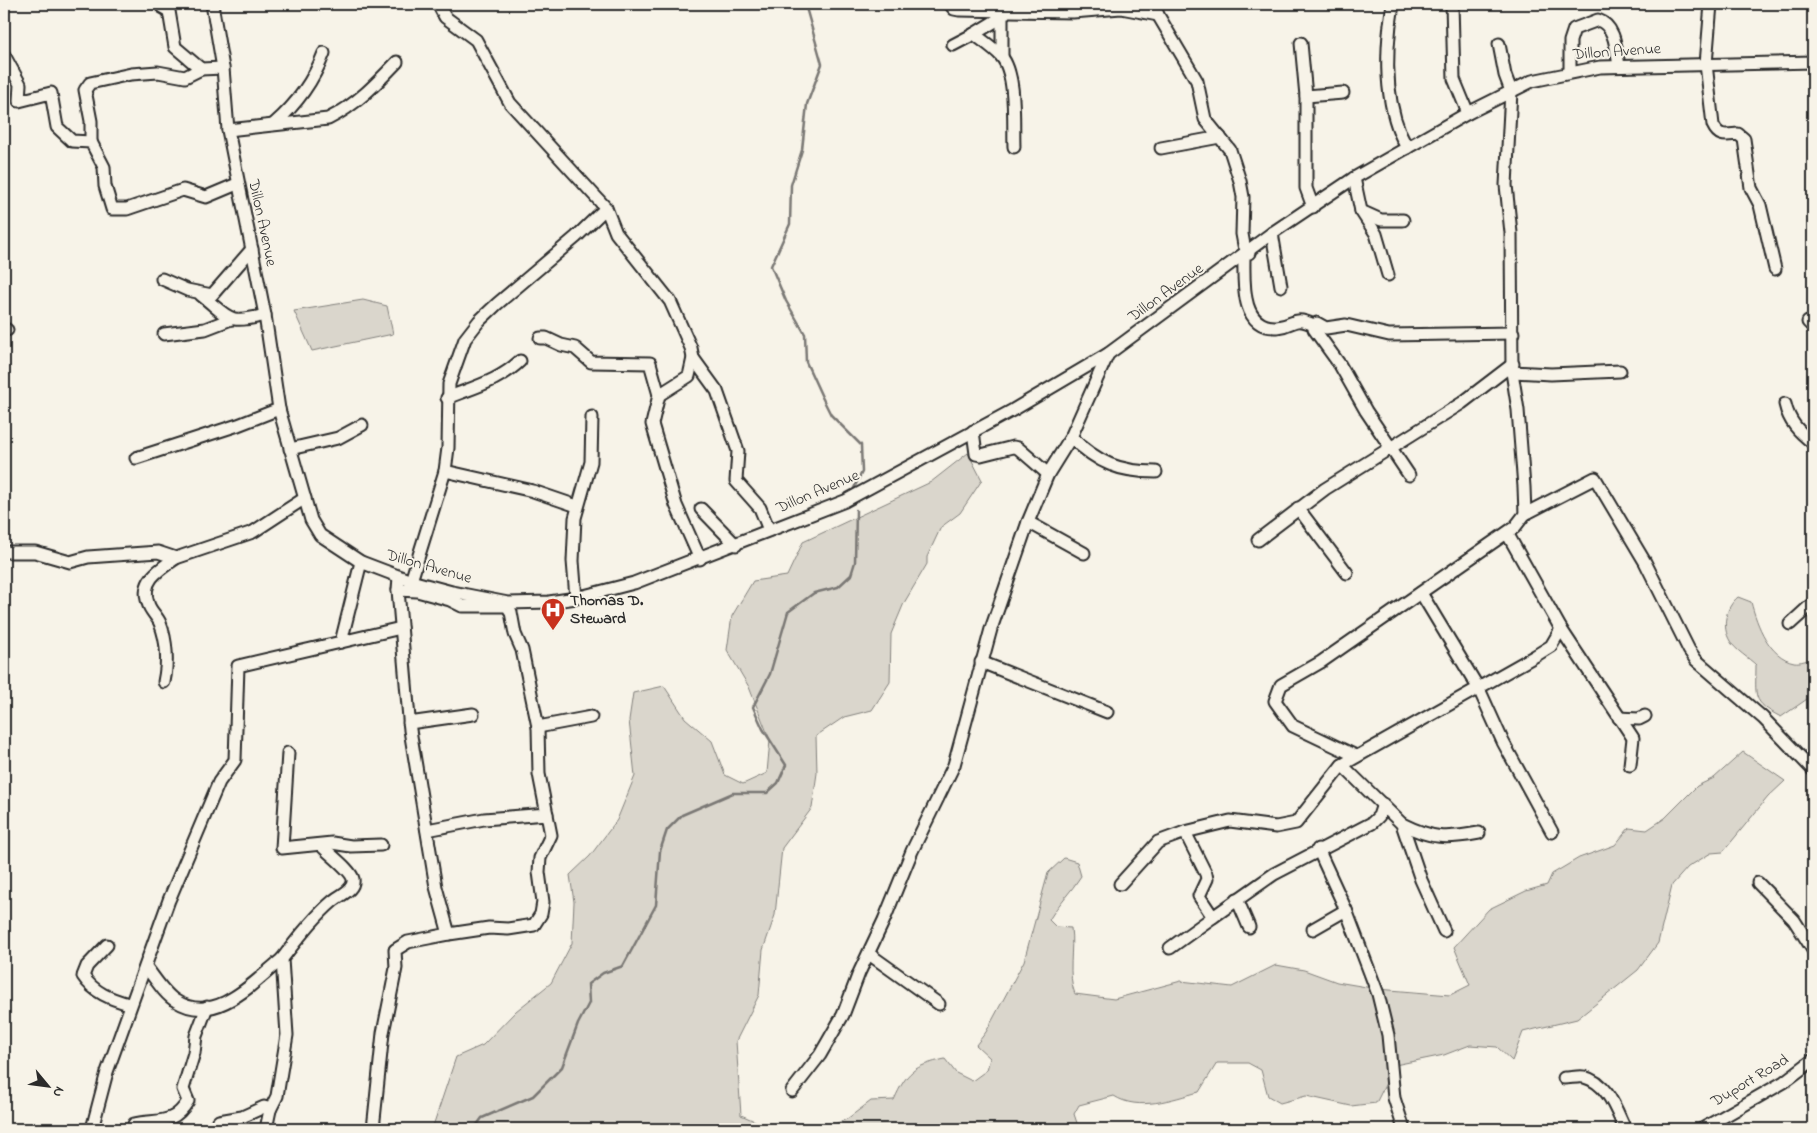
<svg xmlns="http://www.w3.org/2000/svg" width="1817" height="1133" viewBox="0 0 1817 1133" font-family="'Indie Flower',sans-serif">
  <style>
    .green { fill: #dad6cc; stroke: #82807c }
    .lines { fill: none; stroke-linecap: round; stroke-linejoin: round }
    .stream { stroke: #7a7874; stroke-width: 2.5 }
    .minor-casing { stroke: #2b2b2b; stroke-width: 15 }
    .minor { stroke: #f7f3e8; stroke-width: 11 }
    .labels { text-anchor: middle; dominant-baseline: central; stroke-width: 4; stroke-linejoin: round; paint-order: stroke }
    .street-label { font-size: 16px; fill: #2b2b2b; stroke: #f7f3e8 }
    .poi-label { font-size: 16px; font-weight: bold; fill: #2b2b2b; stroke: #f7f3e8; text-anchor: start }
  </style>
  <rect width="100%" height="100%" fill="#f7f3e8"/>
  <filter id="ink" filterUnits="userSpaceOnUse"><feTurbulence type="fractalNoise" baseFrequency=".02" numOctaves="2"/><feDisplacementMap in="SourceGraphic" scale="10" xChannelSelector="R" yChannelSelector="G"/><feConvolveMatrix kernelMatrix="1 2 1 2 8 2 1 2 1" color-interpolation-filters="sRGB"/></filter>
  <g filter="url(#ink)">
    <g class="green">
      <polygon points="363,300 387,306 393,334 312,351 294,311"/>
      <polygon points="968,453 982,480 960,513 941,527 927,557 927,564 904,603 891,634 890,682 872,710 844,717 816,736 817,773 812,808 782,848 775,915 763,950 759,995 736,1041 741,1115 773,1129 432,1129 456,1057 483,1045 516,1011 551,983 572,943 574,902 570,875 590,856 617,820 635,776 629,720 633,693 664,686 685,718 712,741 725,775 743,784 767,773 770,740 749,687 727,650 732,616 753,581 787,576 803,542 931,482"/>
      <path d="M1738 597 1751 602C1757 625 1769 657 1794 662 1800 663 1808 660 1813 658V695L1781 717C1751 702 1756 696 1756 665 1749 658 1735 650 1730 641 1721 626 1726 607 1738 597Z"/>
      <path d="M1743 752 1785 781 1768 797 1723 852 1711 853 1688 867 1672 885 1658 943 1638 970 1577 1019 1523 1032 1512 1061 1497 1047 1470 1045 1444 1055 1395 1065 1376 1103 1351 1106 1306 1096 1280 1103 1268 1096 1261 1070 1248 1063H1217L1199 1092C1172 1099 1139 1112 1114 1096L1079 1105 1074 1114 1079 1129H822L847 1119 871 1101 894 1100C907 1071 914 1066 945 1059L956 1073 972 1081 987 1070 990 1058 976 1045 986 1032 1024 961 1048 873 1064 858 1077 862 1081 876C1071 892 1058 904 1049 920L1056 927 1071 928C1074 949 1067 975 1075 994L1114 999 1181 981 1232 987 1276 965 1304 970 1337 982 1378 989 1450 995 1470 985 1454 947 1489 909 1526 891 1547 885 1552 874 1579 858 1615 845 1629 828 1647 830 1665 818 1697 786 1714 778Z"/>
    </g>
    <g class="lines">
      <g class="stream">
        <polyline points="805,4 822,64 807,104 802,150 791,185 790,224 771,266 786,301 805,334 806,362 822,397 831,415 861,445 862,472 852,492"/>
        <polyline points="474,1129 482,1118 533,1096 562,1067 578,1024 589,1003 588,984 603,973 623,966 656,905 660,851 667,830 682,815 733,793 767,793 778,783 786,765 763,729 753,707 770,674 788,612 814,593 838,587 851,575 855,562 856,510"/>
      </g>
      <defs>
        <g id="minor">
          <polyline points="160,4 162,7 169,11 175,47 201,69 223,68"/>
          <polyline points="212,4 223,68 228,130 265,315 279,409 311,520 320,535 361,562 411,581 452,592 508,603 549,602 576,598 634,583 845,501 1013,410 1108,354 1272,233 1354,178 1468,113 1532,81 1600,67 1813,62"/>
          <polyline points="438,4 445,17 476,40 510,103 606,208 616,233 670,301 691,348 693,358 689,376 659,395"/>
          <polyline points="950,4 954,9 959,10 1073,12 1121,8 1158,15"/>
          <polyline points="1154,4 1158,15 1197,81 1205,119 1230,150 1240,181 1243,197 1242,234 1244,245 1249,253"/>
          <path d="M1393 4C1385 51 1383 105 1407 148"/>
          <polyline points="1452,4 1454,79 1468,113"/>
          <path d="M1711 4 1706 64 1713 125C1719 138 1726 135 1738 134L1744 139 1751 188 1760 205 1775 269"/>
          <polyline points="974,34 1002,17"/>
          <polyline points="1301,43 1306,96 1306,188 1313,207"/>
          <path d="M953 45 974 34C983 41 994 48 1001 56 1017 74 1013 124 1014 147"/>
          <polyline points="4,55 20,84 19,101 51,93 57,127 72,141 91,142 104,167 105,186 112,209 127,209 183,190 206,197 237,184"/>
          <polyline points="1002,57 1002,17 1007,10"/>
          <path d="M1570 72V41L1574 29 1598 20C1616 26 1616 50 1619 66"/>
          <polyline points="1306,96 1343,93"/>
          <path d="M274 124C297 104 313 82 324 53"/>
          <path d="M228 130 328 119C356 105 376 84 397 62"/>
          <polyline points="91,142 91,121 85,90 90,83 131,74 158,72 185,77 201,69"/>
          <polyline points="1161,148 1220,137"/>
          <polyline points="1354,178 1361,211 1376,234 1388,275"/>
          <polyline points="1361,211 1381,220 1403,220"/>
          <polyline points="1272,233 1281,286"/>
          <path d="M1244 256C1244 281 1240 329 1277 327 1296 325 1292 315 1314 325L1317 323 1326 328 1346 325 1389 335 1513 333"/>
          <polyline points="162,279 187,290 212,295 252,249"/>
          <path d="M201 295C230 318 227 325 265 315"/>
          <polyline points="1808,322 1813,327"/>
          <polyline points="1314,325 1314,329 1340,365 1366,411 1409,475"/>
          <polyline points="4,328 7,330"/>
          <polyline points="164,334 205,329 231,319"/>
          <polyline points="540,338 546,338 561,345 575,348 591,362 650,363 659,395 652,424 676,505 700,559"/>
          <polyline points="693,358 717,391 738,451 736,481 760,508 769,530"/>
          <polyline points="1512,372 1551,374 1620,371"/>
          <path d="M447 398C474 387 499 381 520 361"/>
          <path d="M1785 404C1789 422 1799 432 1813 443"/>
          <polyline points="973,431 976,454 981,455 1013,447 1018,448 1048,474"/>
          <path d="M1071 437C1098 463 1119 472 1156 472"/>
          <polyline points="290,449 338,438 362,425"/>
          <polyline points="136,458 238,425 279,409"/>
          <polyline points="445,471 533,491 577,506"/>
          <polyline points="1298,508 1347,573"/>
          <polyline points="701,509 736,545"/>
          <polyline points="1525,514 1595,478 1645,562 1689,650 1696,660 1763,718 1813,770"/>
          <polyline points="1028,522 1084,553"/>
          <polyline points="1258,540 1325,489 1462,403 1513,364"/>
          <polyline points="4,552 35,552 70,562 88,557 158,552 176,558 253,532 305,498"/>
          <polyline points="411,581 445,471 448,448 449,384 465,339 479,321 497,304 576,237 606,208"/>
          <polyline points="398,590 417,591 450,600 462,606 507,606 511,612 515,634 522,650 538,727 539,774 551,835 540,858 539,872 543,902 541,914 534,925 508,929 489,928 449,934"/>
          <polyline points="1421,593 1479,689 1503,742 1552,832"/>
          <polyline points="576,598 573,561 575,518 591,462 592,417"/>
          <polyline points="1790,624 1813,603"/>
          <polyline points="1561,629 1633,738 1630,765"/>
          <polyline points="341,642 401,628"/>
          <polyline points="981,662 1107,712"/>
          <path d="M164 682C168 663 167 641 160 623 157 616 150 611 148 603 140 580 160 569 176 558"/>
          <polyline points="1619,718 1639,719 1645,716"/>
          <polyline points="409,723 473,714"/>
          <polyline points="538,727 591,717"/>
          <polyline points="288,753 282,848 332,843 351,846 381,845"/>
          <polyline points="1356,756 1293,726 1275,701 1281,685 1321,662 1515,527 1525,514 1524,487 1518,410 1512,372 1511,233 1506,185 1511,91 1505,75 1499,44"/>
          <polyline points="1342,765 1402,824 1421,880 1444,931"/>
          <path d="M1402 824C1432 839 1446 839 1479 833"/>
          <polyline points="427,830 484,819 547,814"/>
          <polyline points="1185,832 1206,874 1207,879 1199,896 1213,917 1274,874 1372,823 1379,816 1383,804"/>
          <polyline points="1318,849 1346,910 1378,994 1388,1035 1394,1098 1404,1129"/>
          <polyline points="1758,883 1794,920 1813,950"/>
          <polyline points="1120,884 1158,842 1185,832 1230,821 1276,827 1296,823 1342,765 1535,656 1551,646 1561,629 1507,533"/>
          <polyline points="1237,899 1249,927"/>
          <polyline points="1313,929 1346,910"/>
          <path d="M107 945 87 966 83 976C94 993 111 999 129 1004"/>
          <polyline points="1170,948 1213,917"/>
          <polyline points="869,954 939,1004"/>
          <path d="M146 967C155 978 164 994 176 1001 215 1026 254 982 282 959"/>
          <path d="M1564 1078C1570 1078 1579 1076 1584 1077 1608 1083 1616 1110 1625 1129"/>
          <polyline points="792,1091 820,1055 843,1015 859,973 884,920 912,851 954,765 991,629 1028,522 1048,474 1071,437 1108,354"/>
          <path d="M134 1124C158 1119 173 1126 188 1101L183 1089 194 1053 196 1036 207 1007"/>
          <polyline points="92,1129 107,1072 169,900 219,782 235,760 238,666 341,642 361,562"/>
          <polyline points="211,1129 219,1121 242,1117 264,1107 270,1110"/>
          <path d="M266 1129 270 1110 277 1096 287 1035 282 959C297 939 314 917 333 901 340 895 355 890 353 879 351 870 329 854 321 845"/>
          <polyline points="373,1129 383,1033 396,968 395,950 408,942 449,934 436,887 410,730 398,590 399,577"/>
          <polyline points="1702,1129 1784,1082 1813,1060"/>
        </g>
      </defs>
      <use href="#minor" class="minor-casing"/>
      <use href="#minor" class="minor"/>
    </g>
  </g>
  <defs>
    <symbol id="hospital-pin" viewBox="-11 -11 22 30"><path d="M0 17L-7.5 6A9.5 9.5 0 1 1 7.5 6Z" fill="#c8321e" stroke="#f7f3e8"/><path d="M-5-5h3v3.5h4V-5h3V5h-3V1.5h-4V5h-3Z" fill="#fff"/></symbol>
  </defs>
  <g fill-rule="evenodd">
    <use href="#hospital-pin" x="539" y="596" width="28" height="38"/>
  </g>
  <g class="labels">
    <g class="street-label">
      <text transform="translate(1617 52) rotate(-4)">Dillon Avenue</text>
      <text transform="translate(262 223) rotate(78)">Dillon Avenue</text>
      <text transform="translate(1166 293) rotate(-36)">Dillon Avenue</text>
      <text transform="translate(818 492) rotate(-23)">Dillon Avenue</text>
      <text transform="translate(429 567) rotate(16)">Dillon Avenue</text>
      <text transform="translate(1750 1081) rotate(-31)">Duport Road</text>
    </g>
    <g class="poi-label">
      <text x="570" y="601">Thomas D.<tspan x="570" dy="18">Steward</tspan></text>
    </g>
  </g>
  <rect width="1817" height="1133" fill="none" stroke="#f7f3e8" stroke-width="20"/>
  <rect x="10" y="10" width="1797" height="1113" fill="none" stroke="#2b2b2b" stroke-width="2" filter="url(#ink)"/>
  <g transform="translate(48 1086) rotate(119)" stroke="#f7f3e8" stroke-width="4" paint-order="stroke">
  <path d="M0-4L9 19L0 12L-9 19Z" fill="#2b2b2b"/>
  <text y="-8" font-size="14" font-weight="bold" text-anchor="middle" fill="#2b2b2b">N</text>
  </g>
</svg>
